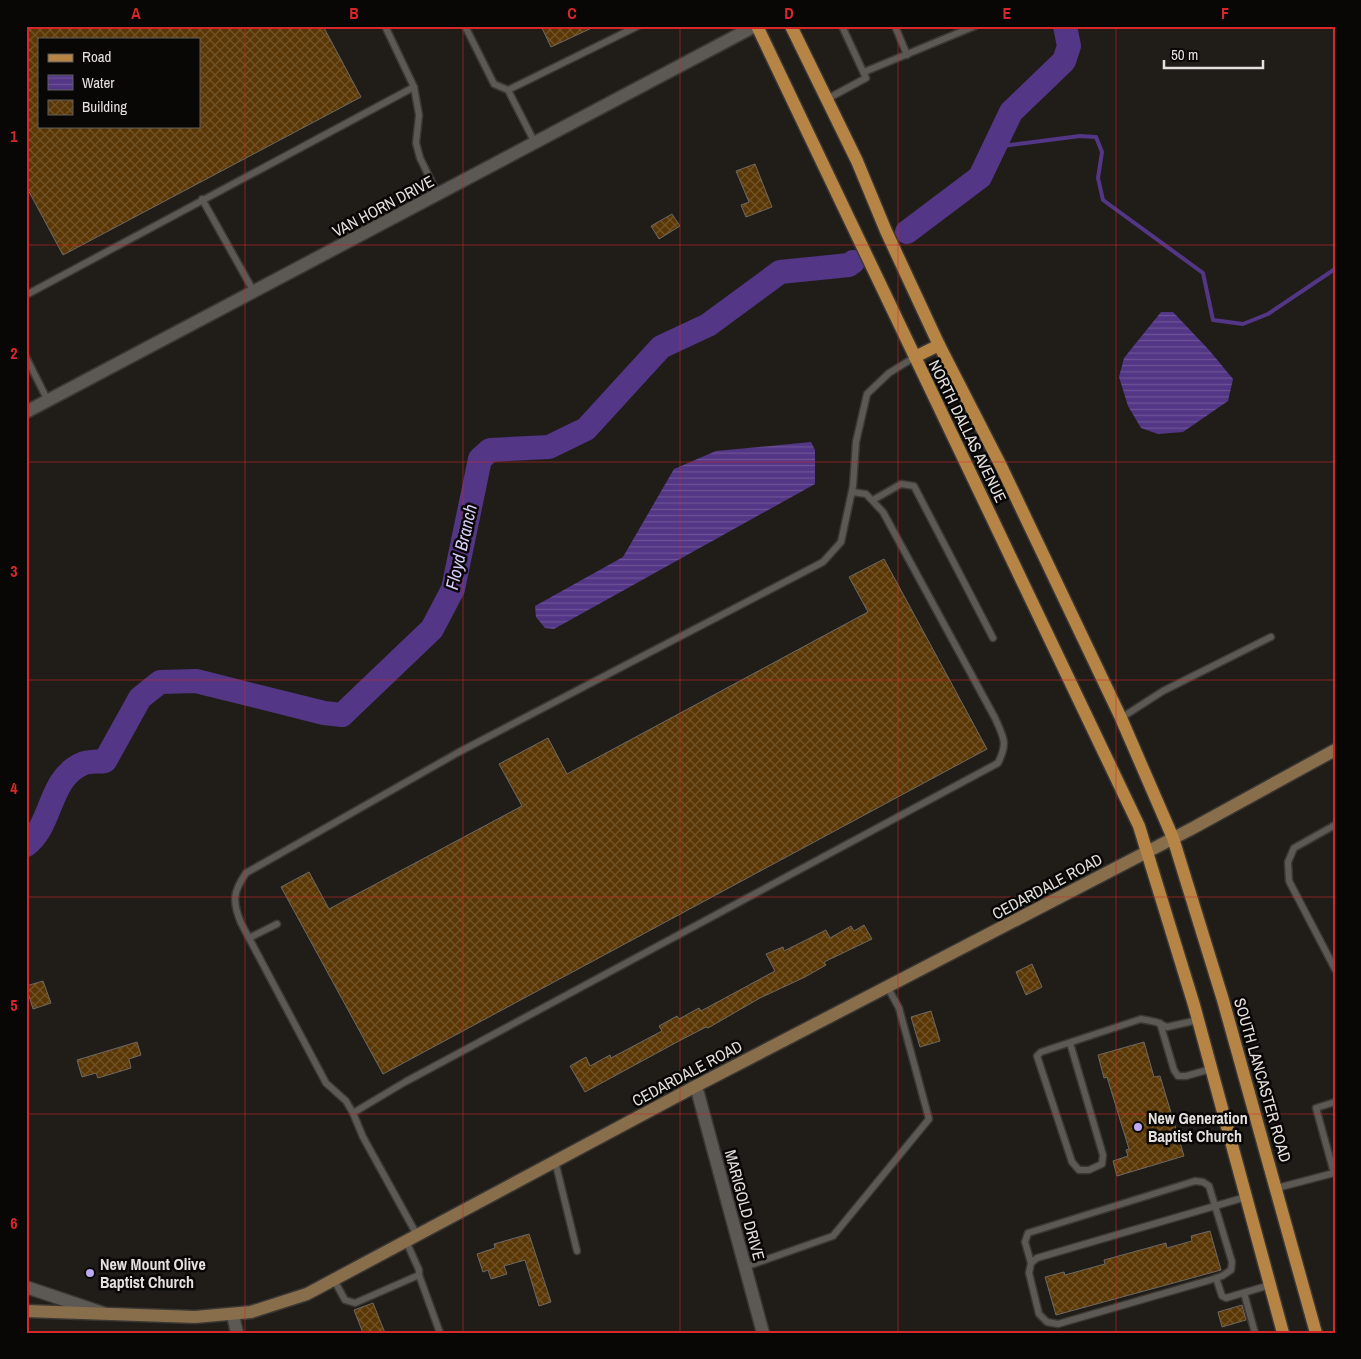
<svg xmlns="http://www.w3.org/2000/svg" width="1361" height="1359" viewBox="0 0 1361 1359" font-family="'Archivo Narrow',sans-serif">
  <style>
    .water { fill: url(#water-rules) }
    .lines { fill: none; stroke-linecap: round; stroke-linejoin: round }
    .stream { stroke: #533686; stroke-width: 4 }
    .river { stroke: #533686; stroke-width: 24 }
    .building { fill: url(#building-cross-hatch); stroke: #6d6863; fill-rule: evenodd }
    .lane-casing { stroke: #3a3734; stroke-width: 9 }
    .street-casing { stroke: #3a3734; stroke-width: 15 }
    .secondary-casing { stroke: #3a3734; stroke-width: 15 }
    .primary-casing { stroke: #3a3734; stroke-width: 15 }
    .lane { stroke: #5c5853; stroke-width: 6 }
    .street { stroke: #5c5853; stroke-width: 12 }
    .secondary { stroke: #896e4c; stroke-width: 12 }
    .primary { stroke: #b68545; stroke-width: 12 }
    .grid { fill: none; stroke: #d62828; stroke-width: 1; stroke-opacity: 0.55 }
    .poi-dot { fill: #bfa9f4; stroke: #090706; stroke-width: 2 }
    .labels { text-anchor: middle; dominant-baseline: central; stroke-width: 5; stroke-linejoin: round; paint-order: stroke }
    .street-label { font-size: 16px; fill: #e3e0dd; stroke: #090706 }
    .poi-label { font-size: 16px; font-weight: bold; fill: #e3e0dd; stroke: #090706; text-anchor: start }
    .water-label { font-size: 18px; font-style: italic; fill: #d9cdfa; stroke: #090706 }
    .neatline { fill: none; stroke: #d62828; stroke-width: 2 }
    .grid-label { font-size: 16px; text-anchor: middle; font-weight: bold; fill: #d62828 }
  </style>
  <defs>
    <pattern id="water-rules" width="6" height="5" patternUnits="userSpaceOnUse" patternTransform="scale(1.25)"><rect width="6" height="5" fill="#533686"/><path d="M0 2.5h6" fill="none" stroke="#6c5397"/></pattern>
    <pattern id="building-cross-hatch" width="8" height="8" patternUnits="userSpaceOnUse" patternTransform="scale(1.25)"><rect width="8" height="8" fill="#5a3705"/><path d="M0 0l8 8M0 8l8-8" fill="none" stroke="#725429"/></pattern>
  </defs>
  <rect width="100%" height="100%" fill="#201d19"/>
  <g class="water">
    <polygon points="1161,312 1173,312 1209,350 1233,379 1228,401 1183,432 1158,434 1141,428 1128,406 1119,377 1124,358"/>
    <polygon points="811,442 815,450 815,484 554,629 545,628 536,617 535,606 623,557 674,469 716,451"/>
  </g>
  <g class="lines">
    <polyline class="stream" points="994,147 1080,136 1096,137 1102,152 1098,178 1103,200 1203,273 1213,320 1243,324 1268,314 1335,269"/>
    <g class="river">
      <polyline points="907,232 980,177 1011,112 1064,61 1069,46 1065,26"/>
      <path d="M26 845C53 825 48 779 82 764 88 761 98 762 105 761L140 698 160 682 196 681 324 713 342 715 432 629 453 589 480 459 490 450 549 447 586 429 661 347 708 325 780 272 849 265 853 262"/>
    </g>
  </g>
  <g class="building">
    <path d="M26 26H323L361 97 63 255 26 186ZM39 39H199V126H39Z"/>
    <polygon points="541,26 596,26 551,47"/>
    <polygon points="755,164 772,207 746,217 741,205 749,202 736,171"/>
    <polygon points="672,214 680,226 659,239 651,226"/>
    <polygon points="884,559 987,749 383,1074 281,887 309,872 329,909 522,806 499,764 548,738 567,774 868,612 849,577"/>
    <polygon points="864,925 872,939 824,962 826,965 805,977 760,998 708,1028 706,1027 677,1042 585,1092 570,1066 586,1057 590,1066 610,1055 611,1058 662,1031 659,1026 677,1016 679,1019 699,1008 701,1011 775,971 766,954 783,947 784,951 826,930 830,938 851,926 854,931"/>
    <polygon points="1032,964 1042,987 1026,995 1016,972"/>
    <polygon points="43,981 51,1003 33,1009 26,986"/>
    <polygon points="931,1011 940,1041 920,1047 911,1017"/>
    <polygon points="137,1042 141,1055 129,1059 131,1068 98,1078 96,1073 82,1077 77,1060"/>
    <polygon points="1144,1042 1154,1077 1160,1076 1184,1156 1117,1176 1113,1161 1128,1156 1126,1150 1129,1149 1107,1077 1104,1078 1098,1055"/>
    <polygon points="1210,1231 1221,1270 1056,1315 1045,1277 1064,1272 1065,1275 1105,1264 1104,1260 1166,1243 1167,1248 1192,1241 1191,1236"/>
    <polygon points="529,1234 551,1302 539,1306 525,1260 504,1266 507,1274 491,1279 488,1270 483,1272 477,1254 495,1248 494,1244"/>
    <polygon points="373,1303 385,1333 363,1333 354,1310"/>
    <polygon points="1242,1305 1246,1320 1222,1327 1218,1312"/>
  </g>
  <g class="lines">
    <defs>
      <g id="lane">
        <polyline points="385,26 414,87 419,115 416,143 420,158 438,195"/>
        <polyline points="465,26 494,84 508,90 535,143"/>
        <polyline points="895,26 907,55"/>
        <polyline points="864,72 975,26"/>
        <polyline points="508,90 638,26"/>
        <polyline points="827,99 866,78 842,26"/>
        <polyline points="202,199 254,292"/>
        <polyline points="26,295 414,87"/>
        <polyline points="26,357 48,401"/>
        <path d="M852 492 866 494 883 512 995 718C1004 738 1008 743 998 763L405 1082 353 1113 346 1101 326 1083 241 923C232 901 233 892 246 873L459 752 823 562 841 542 853 486 856 442 867 394 889 373 915 357"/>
        <polyline points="873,500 901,484 914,486 993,638"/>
        <polyline points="1121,718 1163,691 1271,637"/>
        <polyline points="1335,825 1294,848 1288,862 1289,881 1335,969"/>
        <polyline points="249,938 277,924"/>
        <polyline points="1160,1023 1174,1070 1178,1076 1186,1076 1211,1069"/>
        <polyline points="1070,1043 1103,1155 1102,1164 1089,1170 1079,1170 1072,1162 1037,1056 1041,1052 1141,1019 1156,1022 1167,1027 1198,1020"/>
        <polyline points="353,1113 363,1137 417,1235"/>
        <polyline points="555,1161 577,1251"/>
        <polyline points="1277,1188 1334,1173 1316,1108 1335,1102"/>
        <polyline points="1031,1263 1025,1242 1028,1233 1195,1181 1203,1182 1209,1186 1232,1262 1231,1270 1222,1276 1210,1280 1058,1324 1047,1322 1039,1314 1029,1273 1031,1263 1037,1258 1246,1197"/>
        <polyline points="745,1267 833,1236 929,1119 899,1008 888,988"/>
        <polyline points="419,1275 440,1333"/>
        <polyline points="1216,1278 1222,1296 1226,1298 1270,1285"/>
        <polyline points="334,1280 345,1300 355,1303 419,1275 419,1270 406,1241"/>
        <polyline points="1244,1293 1255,1333"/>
      </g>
      <g id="street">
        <polyline points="26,412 755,26"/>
        <polyline points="696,1086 763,1333"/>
        <polyline points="26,1287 103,1313"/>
        <polyline points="233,1315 237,1333"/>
      </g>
      <polyline id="secondary" points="26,1311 195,1317 251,1312 307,1294 696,1086 1193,828 1335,750"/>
      <g id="primary">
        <polyline points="757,26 1139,826 1194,1005 1283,1333"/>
        <polyline points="791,26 857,161 886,231 939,345 1001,466 1121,718 1173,838 1223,1000 1316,1333"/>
        <polyline points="915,357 939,345"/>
      </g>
    </defs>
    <use href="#lane" class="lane-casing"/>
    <use href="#street" class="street-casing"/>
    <use href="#secondary" class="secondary-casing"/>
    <use href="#primary" class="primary-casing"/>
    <use href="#lane" class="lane"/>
    <use href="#street" class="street"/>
    <use href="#secondary" class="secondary"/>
    <use href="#primary" class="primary"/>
  </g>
  <path class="grid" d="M245 26V1333M463 26V1333M680 26V1333M898 26V1333M1116 26V1333M26 245H1335M26 462H1335M26 680H1335M26 897H1335M26 1114H1335"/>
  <g class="poi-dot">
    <circle cx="1138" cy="1127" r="5"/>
    <circle cx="90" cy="1273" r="5"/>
  </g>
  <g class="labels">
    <g class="street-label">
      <text transform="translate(383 206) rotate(-28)">VAN HORN DRIVE</text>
      <text transform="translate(968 431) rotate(64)">NORTH DALLAS AVENUE</text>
      <text transform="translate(1047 886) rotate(-28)">CEDARDALE ROAD</text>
      <text transform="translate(687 1073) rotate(-28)">CEDARDALE ROAD</text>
      <text transform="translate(1263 1080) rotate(74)">SOUTH LANCASTER ROAD</text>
      <text transform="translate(745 1205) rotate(75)">MARIGOLD DRIVE</text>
    </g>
    <g class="poi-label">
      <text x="1148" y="1118">New Generation<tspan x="1148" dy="18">Baptist Church</tspan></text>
      <text x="100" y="1264">New Mount Olive<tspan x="100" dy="18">Baptist Church</tspan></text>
    </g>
    <g class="water-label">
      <text transform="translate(461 547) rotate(-77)">Floyd Branch</text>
    </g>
  </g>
  <rect width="1361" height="1359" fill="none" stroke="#090706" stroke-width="55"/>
  <rect x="38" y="38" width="162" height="90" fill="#090706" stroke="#605e5c"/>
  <rect x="48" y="54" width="25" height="8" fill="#b68545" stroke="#605e5c"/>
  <text x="82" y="62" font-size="15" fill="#e3e0dd">Road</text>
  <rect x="48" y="75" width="25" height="15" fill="url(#water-rules)" stroke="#605e5c"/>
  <text x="82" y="88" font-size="15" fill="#e3e0dd">Water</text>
  <rect x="48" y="100" width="25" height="15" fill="url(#building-cross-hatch)" stroke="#605e5c"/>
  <text x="82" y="112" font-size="15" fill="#e3e0dd">Building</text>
  <path d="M1164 60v8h99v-8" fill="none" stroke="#e3e0dd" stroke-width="2.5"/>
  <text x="1171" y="60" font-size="15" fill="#e3e0dd" stroke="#090706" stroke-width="4" paint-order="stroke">50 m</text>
  <rect x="28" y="28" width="1306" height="1304" class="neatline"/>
  <g class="grid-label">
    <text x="136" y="19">A</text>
    <text x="354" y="19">B</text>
    <text x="572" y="19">C</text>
    <text x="789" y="19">D</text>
    <text x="1007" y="19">E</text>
    <text x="1225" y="19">F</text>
    <text x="14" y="142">1</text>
    <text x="14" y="359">2</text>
    <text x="14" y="577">3</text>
    <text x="14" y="794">4</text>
    <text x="14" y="1011">5</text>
    <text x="14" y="1229">6</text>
  </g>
</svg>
